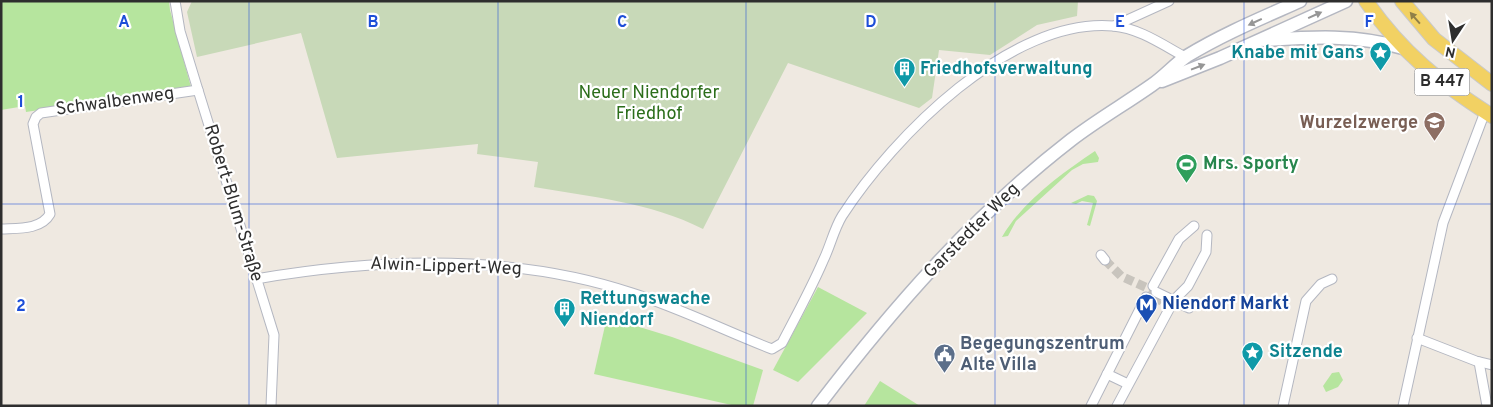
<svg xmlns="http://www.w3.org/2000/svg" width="1493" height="407" viewBox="0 0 1493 407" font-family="Overpass,sans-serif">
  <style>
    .green { fill: #b6e59e }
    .cemetery { fill: #c8d9b8 }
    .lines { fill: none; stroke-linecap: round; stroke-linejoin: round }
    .street-tunnel { stroke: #c8c4bd; stroke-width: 9; stroke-dasharray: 9 4.5; stroke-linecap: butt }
    .street-casing { stroke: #b4b7c1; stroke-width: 11 }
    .secondary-casing { stroke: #b4b7c1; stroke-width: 15 }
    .primary-casing { stroke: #c9c9c9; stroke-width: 16 }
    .street { stroke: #fff; stroke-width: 9 }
    .secondary { stroke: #fff; stroke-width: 12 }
    .primary { stroke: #f2d163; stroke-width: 14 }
    .oneway { fill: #969696 }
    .oneway2 { fill: #908048 }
    .grid { fill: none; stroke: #1d4ed8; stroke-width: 1; stroke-opacity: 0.55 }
    .labels { text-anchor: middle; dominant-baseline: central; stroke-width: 4.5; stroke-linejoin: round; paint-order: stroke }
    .shield { fill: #fff; stroke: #6d6d6d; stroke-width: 1 }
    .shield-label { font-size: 16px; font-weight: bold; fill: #2e2e2e }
    .culture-label { font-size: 18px; font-weight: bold; fill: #0d838f; stroke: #fff; text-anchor: start }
    .park-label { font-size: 18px; fill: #2c6e1b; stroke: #fff }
    .street-label { font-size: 18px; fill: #2e2e2e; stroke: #fff }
    .education-label { font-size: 18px; font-weight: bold; fill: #785e54; stroke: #fff; text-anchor: end }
    .leisure-label { font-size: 18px; font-weight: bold; fill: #27864d; stroke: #fff; text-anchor: start }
    .transit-label { font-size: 18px; font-weight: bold; fill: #164399; stroke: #fff; text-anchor: start }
    .service-label { font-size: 18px; font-weight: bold; fill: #4e5e75; stroke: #fff; text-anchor: start }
    .grid-label { font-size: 16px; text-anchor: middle; font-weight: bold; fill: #1d4ed8; stroke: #fff; stroke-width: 4.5; stroke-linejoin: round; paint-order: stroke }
  </style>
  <rect width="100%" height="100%" fill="#efe9e1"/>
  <g class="green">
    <polygon points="1,1 169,1 170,10 191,87 26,112 25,106 1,110"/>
    <path d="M1095 151 1099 158 1098 162 1083 164 1072 170 1016 221 1008 236 1002 237C1023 201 1061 174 1095 151Z"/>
    <polygon points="1088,195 1094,196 1097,201 1090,226 1087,225 1093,203 1082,201 1076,204 1071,203"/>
    <polygon points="818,287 867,313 798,382 773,370"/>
    <polygon points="607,317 672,337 763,370 753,406 736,406 594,374"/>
    <polygon points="1339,372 1343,380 1338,387 1326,392 1323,386 1332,373"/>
    <polygon points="880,381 920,406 864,406"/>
  </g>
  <path class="cemetery" d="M192 1H1078L1077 16 1037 25 990 55 939 50 932 98 919 108 788 63 703 229C650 202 591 197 534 187L538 162 477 154 478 144 337 158 301 33 197 57 187 12Z"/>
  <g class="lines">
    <g class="street-tunnel">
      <polyline points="1105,260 1121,276 1156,292"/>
      <polyline points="1156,302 1159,299"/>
    </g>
    <defs>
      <g id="street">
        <polyline points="175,1 180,31 198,90 274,335 271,406"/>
        <polyline points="1114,26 1169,1"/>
        <path d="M1 229C18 228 41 230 50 214L33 124 36 117 41 113 198 90"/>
        <polyline points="1101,255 1105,260"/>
        <path d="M256 279C379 258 512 253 632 293 680 308 725 331 772 349L782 343C796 316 811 289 823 261 830 247 834 229 842 216 893 137 1011 17 1113 26 1139 28 1163 45 1185 57"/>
        <polyline points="1153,286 1179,239 1194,226"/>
        <polyline points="1156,292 1189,308"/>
        <polyline points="1417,338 1476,361 1492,365"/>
        <polyline points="1479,362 1487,406"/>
        <polyline points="1107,374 1128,384"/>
        <polyline points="1091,406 1146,297"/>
        <polyline points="1117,406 1174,300 1188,286 1206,252 1207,235"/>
        <polyline points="1283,406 1306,301 1321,284 1332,279"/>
        <polyline points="1403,406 1443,223 1485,112"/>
      </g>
      <g id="secondary">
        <path d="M1264 40C1312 37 1356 34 1403 48"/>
        <polyline points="1162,81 1220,58 1346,1"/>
        <path d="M818 406C892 309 974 215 1071 140 1097 120 1125 104 1152 85 1165 76 1175 64 1187 56 1223 34 1262 18 1300 1"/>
      </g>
      <g id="primary">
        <path d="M1366 1C1401 52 1440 83 1492 116"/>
        <polyline points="1402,1 1434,39 1492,84"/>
      </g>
    </defs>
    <use href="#street" class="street-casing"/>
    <use href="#secondary" class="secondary-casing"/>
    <use href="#primary" class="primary-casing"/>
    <use href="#street" class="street"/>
    <use href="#secondary" class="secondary"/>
    <use href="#primary" class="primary"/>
  </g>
  <defs><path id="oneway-solid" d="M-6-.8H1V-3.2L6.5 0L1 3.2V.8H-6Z" transform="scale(1.25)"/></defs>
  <g class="oneway">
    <use href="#oneway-solid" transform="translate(1315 15) rotate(-24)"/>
    <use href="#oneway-solid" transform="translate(1255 22) rotate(155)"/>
    <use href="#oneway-solid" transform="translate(1198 67) rotate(-21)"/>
  </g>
  <use class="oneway2" href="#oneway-solid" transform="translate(1415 18) rotate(-131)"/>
  <path class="grid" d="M249 1V406M498 1V406M746 1V406M995 1V406M1244 1V406M1 204H1492"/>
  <defs>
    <symbol id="sight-pin" viewBox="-11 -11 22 30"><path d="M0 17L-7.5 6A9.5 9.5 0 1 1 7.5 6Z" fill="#0f9aa8" stroke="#fff"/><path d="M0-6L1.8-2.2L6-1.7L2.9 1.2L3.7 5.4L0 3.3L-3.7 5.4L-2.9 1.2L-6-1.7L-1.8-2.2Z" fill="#fff"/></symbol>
    <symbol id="building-pin" viewBox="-11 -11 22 30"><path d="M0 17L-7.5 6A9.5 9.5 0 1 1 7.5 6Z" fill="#0f9aa8" stroke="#fff"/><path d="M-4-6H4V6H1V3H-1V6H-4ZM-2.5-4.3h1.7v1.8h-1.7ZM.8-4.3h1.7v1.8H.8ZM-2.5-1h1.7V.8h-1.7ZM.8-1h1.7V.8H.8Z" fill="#fff"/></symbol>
    <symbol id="school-pin" viewBox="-11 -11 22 30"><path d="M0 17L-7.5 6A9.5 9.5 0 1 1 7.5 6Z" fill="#8d6e63" stroke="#fff"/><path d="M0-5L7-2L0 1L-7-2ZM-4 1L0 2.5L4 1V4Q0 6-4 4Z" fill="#fff"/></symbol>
    <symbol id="stadium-pin" viewBox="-11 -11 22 30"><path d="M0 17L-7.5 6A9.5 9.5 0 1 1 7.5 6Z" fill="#2e9e5b" stroke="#fff"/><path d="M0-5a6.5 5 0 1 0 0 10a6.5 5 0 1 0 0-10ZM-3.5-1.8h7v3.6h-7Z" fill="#fff"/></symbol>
    <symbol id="metro-pin" viewBox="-11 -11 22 30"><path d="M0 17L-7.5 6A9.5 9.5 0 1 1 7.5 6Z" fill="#1a4fb4" stroke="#fff"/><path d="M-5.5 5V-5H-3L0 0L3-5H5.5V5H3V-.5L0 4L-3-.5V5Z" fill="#fff"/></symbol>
    <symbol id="civic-pin" viewBox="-11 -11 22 30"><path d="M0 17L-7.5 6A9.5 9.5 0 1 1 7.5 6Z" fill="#5c6f8a" stroke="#fff"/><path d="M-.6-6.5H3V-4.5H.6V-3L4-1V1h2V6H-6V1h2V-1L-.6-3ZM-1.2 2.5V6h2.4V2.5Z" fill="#fff"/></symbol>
  </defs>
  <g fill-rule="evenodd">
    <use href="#sight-pin" x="1368" y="40" width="25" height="34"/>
    <use href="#building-pin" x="892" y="56" width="25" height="34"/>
    <use href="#school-pin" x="1422" y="110" width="25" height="34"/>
    <use href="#stadium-pin" x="1174" y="152" width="25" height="34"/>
    <use href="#metro-pin" x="1134" y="292" width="25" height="34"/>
    <use href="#building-pin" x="552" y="296" width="25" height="34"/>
    <use href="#sight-pin" x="1240" y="340" width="25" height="34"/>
    <use href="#civic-pin" x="932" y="342" width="25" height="34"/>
  </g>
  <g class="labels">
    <rect class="shield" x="1414.5" y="68.5" width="55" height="27" rx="4"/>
    <g class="shield-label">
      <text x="1442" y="82">B 447</text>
    </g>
    <g class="culture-label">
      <text x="1364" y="53" text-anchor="end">Knabe mit Gans</text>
      <text x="920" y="69">Friedhofsverwaltung</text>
      <text x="580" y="299">Rettungswache<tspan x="580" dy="21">Niendorf</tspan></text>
      <text x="1269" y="352">Sitzende</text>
    </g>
    <g class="park-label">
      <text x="649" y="93">Neuer Niendorfer<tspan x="649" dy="21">Friedhof</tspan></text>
    </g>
    <g class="street-label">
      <text transform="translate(115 102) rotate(-8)">Schwalbenweg</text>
      <text transform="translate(233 203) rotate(73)">Robert-Blum-Straße</text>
      <text transform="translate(972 231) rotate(-45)">Garstedter Weg</text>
      <text transform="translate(446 267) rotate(2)">Alwin-Lippert-Weg</text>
    </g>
    <g class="education-label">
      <text x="1418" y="123">Wurzelzwerge</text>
    </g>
    <g class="leisure-label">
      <text x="1203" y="164">Mrs. Sporty</text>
    </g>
    <g class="transit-label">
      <text x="1162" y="304">Niendorf Markt</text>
    </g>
    <g class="service-label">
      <text x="960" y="344">Begegungszentrum<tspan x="960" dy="21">Alte Villa</tspan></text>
    </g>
  </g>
  <g class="grid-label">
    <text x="124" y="27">A</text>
    <text x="373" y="27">B</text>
    <text x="622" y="27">C</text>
    <text x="871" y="27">D</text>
    <text x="1120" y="27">E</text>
    <text x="1369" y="27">F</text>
    <text x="21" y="107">1</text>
    <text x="21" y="311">2</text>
  </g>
  <rect width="1493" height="407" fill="none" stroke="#2e2e2e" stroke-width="5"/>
  <g transform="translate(1453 40) rotate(192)" stroke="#ffffff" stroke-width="4" paint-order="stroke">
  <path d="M0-4L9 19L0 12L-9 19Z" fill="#2e2e2e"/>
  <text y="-8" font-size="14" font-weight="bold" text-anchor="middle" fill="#2e2e2e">N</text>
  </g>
</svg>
